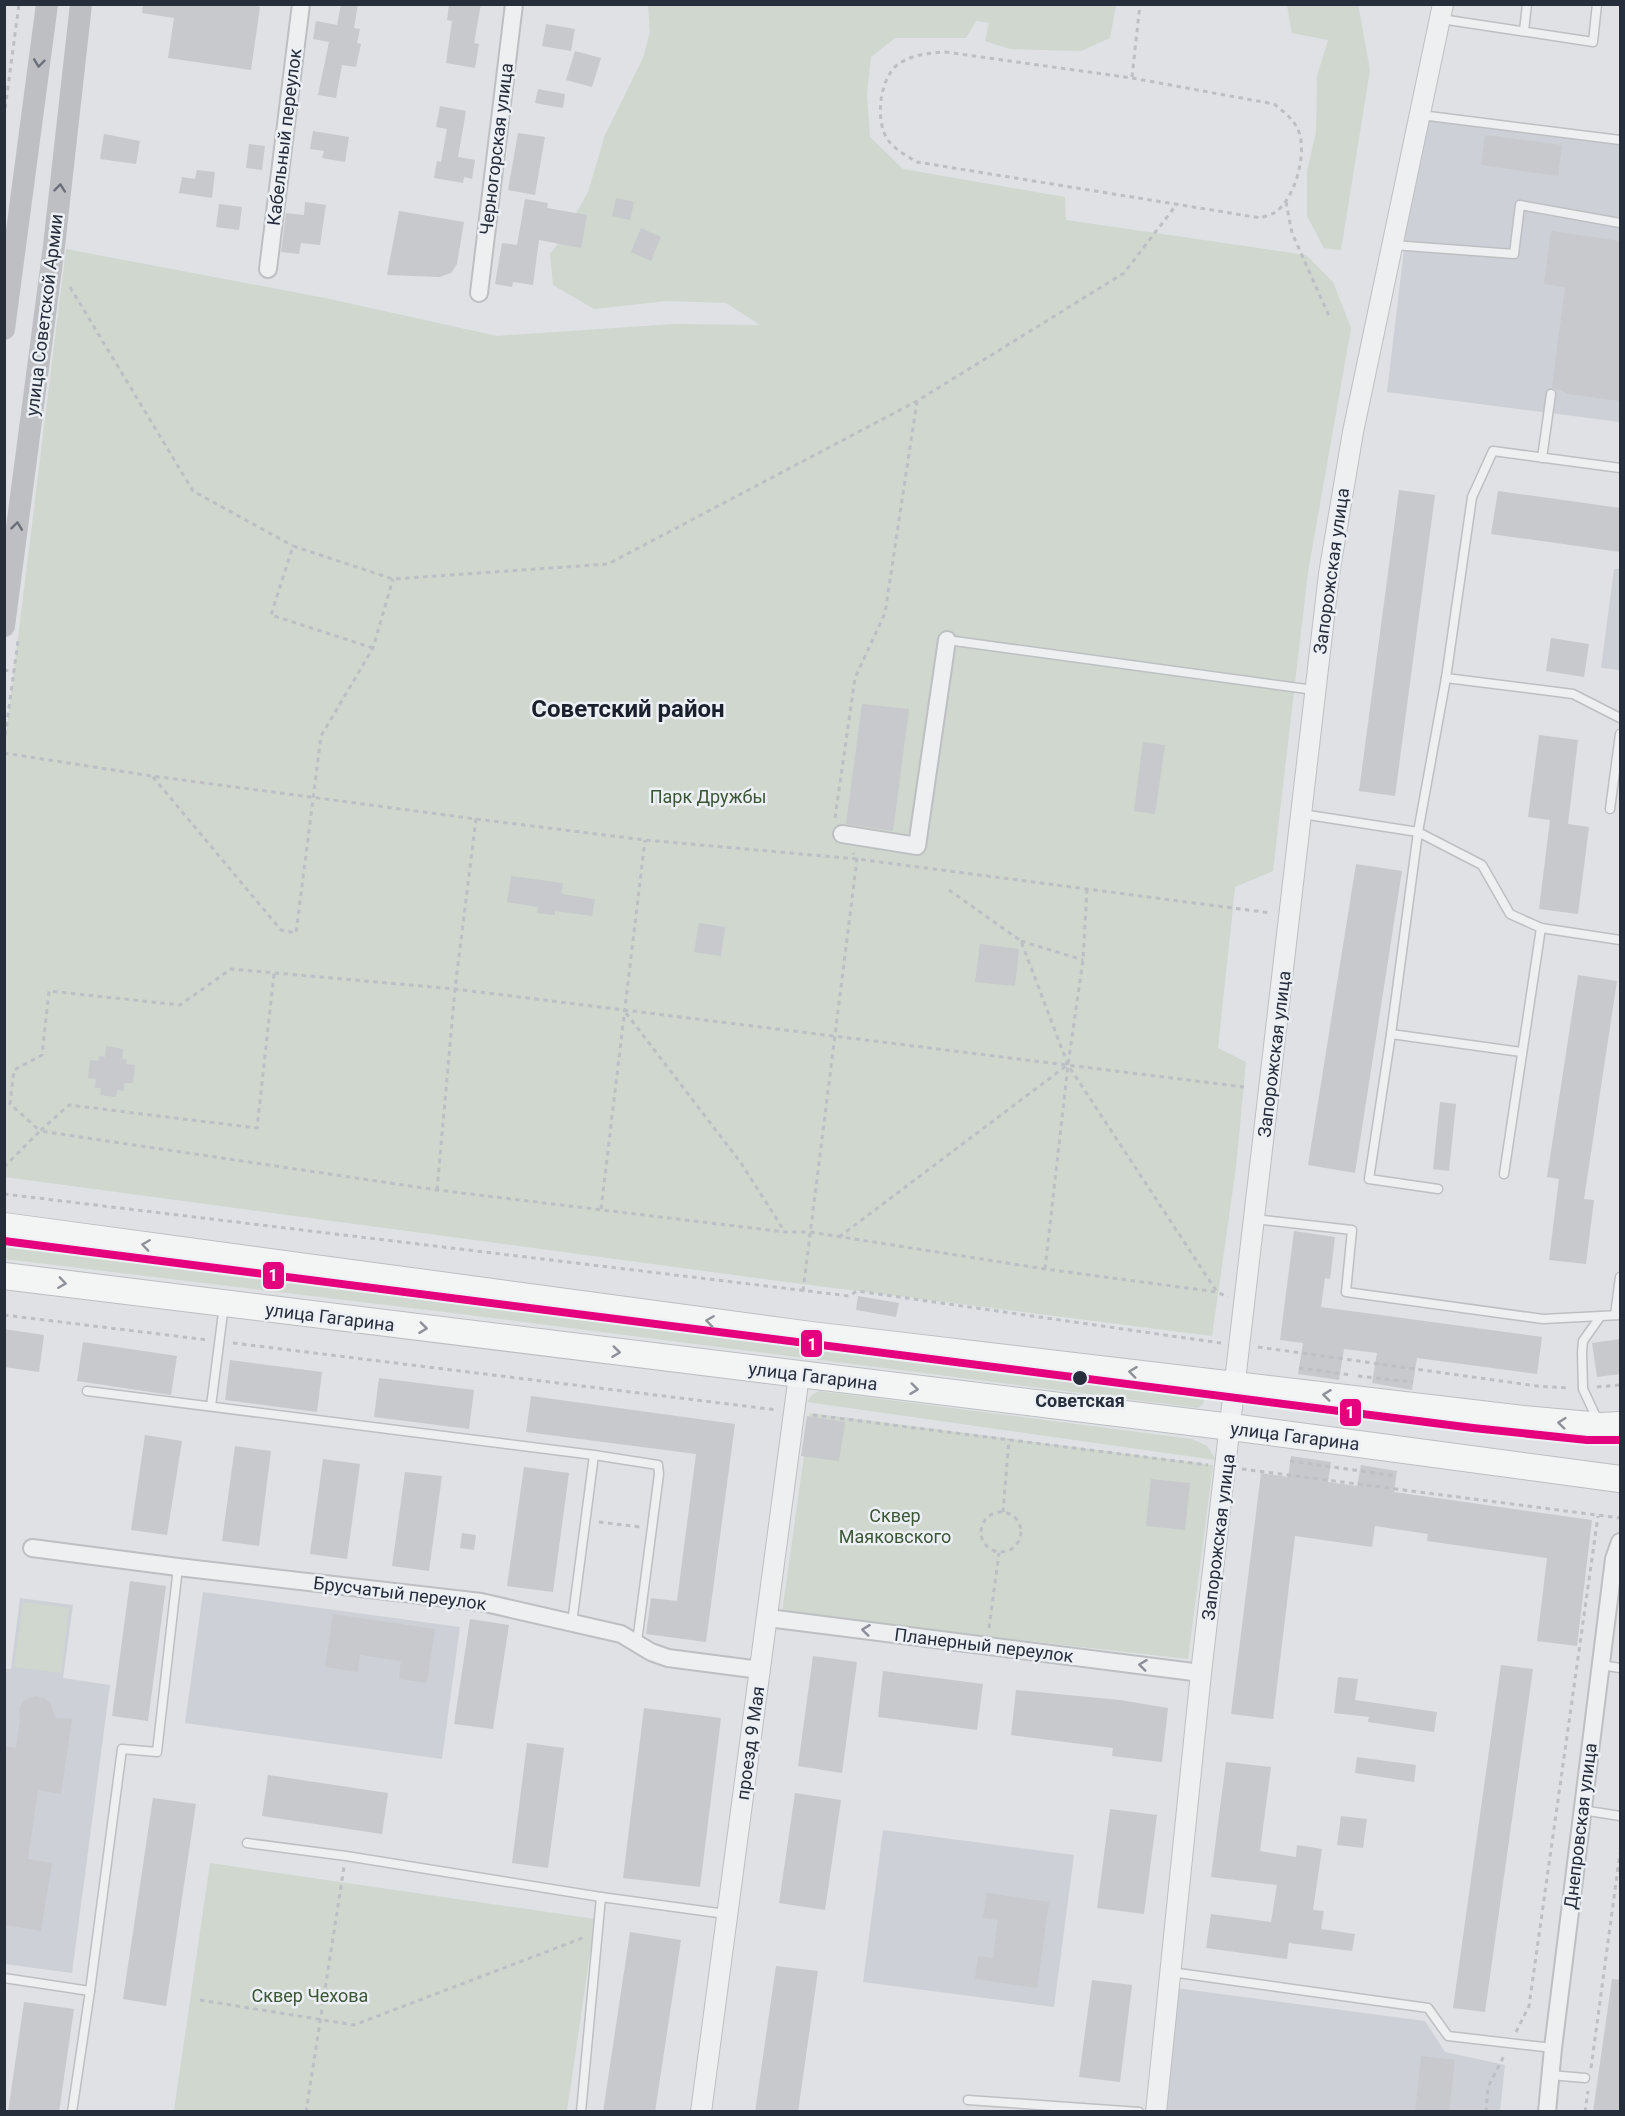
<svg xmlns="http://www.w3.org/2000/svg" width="1625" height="2116" viewBox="0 0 1625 2116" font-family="Roboto,sans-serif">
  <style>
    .built { fill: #cdd0d7 }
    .green { fill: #cfd7cf }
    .building { fill: #c7c9cc }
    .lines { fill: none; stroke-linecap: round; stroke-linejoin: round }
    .service-casing { stroke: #bdbfc2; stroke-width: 11 }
    .minor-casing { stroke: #bdbfc2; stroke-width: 20 }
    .tertiary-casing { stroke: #bdbfc2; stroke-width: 22 }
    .primary-casing { stroke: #bcbec1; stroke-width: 28 }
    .path { stroke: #bdbfc4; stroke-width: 3; stroke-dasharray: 4.5 4.5; stroke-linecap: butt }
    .service { stroke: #eeeff0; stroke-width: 8 }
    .minor { stroke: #eeeff0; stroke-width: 16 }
    .tertiary { stroke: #eeeff0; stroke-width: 20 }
    .secondary { stroke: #bdbfc3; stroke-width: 22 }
    .primary { stroke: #f3f4f4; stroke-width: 26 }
    .metro-1-casing { stroke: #eceff4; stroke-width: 12 }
    .metro-1 { stroke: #e5007d; stroke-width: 8 }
    .oneway { stroke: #6a6f78 }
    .oneway2 { stroke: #8d9198 }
    .oneway3 { stroke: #8a8e96 }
    .stop-dot { fill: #272e3b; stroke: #eceff4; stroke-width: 2 }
    .labels { text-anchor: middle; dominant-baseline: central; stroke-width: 5; stroke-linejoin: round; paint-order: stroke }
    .street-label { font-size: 18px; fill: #272e3b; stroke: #eceff4 }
    .park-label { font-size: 18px; fill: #3b5635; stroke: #eceff4 }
    .stop-label { font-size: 18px; font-weight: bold; fill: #272e3b; stroke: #eceff4 }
    .district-label { font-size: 24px; font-weight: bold; fill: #1a1f2c; stroke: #eceff4 }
    .line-badge { stroke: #eceff4; stroke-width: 2 }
    .badge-label { font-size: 16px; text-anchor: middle; font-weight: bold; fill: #fff }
  </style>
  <rect width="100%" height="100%" fill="#dfe1e4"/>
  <g class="built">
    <polygon points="1425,120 1620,144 1620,422 1387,392 1419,123"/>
    <polygon points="1614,569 1620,569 1620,670 1601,668"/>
    <polygon points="203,1592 460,1627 442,1759 185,1723"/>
    <polygon points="20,1598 73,1605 63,1678 110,1685 72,1973 5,1964 4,1669 11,1669"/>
    <polygon points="883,1830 1074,1855 1054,2007 863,1982"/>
    <polygon points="1168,1987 1425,2021 1445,2052 1505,2065 1500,2111 1154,2112"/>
  </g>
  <g class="green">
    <polygon points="1358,4 1370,70 1341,250 1324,248 1307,216 1307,171 1316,132 1317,76 1328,40 1292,33 1287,5"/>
    <polygon points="648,5 1116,5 1110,38 1081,51 1010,49 985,41 989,23 976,21 966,38 895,38 871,57 867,93 870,137 903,169 1065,197 1066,220 1306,255 1333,282 1351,328 1308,572 1273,871 1235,887 1233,907 1218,1048 1246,1062 1236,1167 1212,1336 779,1281 5,1177 5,743 66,249 325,298 497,336 674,324 760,325 726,303 667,301 594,309 553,285 550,254 563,237 588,192 605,135 643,58 650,32"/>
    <polygon points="5,1244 447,1296 1200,1393 1204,1400 1203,1404 1198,1408 445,1312 5,1259"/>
    <polygon points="819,1391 1192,1439 1207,1446 1216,1460 807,1402 812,1395"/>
    <polygon points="810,1413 1213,1465 1188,1659 782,1613"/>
    <polygon points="23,1602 69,1608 61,1673 14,1667"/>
    <polygon points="210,1863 595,1919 567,2111 174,2111"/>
  </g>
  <g class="building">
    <polygon points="143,4 247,4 260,7 251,70 168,58 174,18 142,13"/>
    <polygon points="341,4 358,4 354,28 360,29 357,43 361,44 356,67 342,65 336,98 318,95 329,42 313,39 316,21 337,25"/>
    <polygon points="449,4 481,4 474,43 479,44 475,68 446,63 452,21 447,20"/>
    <polygon points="546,24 575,29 571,51 542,46"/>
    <polygon points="575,51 601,58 592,87 566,80"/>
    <polygon points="538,89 565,94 563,108 535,103"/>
    <polygon points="440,106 466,111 458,157 475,160 472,179 464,177 463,183 434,178 437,161 441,162 447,129 436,127"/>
    <polygon points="313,131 349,137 345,162 322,158 324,151 310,149"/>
    <polygon points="518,133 545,137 535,195 508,190"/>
    <polygon points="104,134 140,141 136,164 100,159"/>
    <polygon points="1485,135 1562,145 1558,176 1481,165"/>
    <polygon points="249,144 265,146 262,170 246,168"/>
    <polygon points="197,170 215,172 212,198 179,193 182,177 195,179"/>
    <polygon points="616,198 634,202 630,220 612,216"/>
    <polygon points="525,199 548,203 547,208 587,215 581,248 539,240 533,285 513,282 512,287 495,284 502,243 517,245"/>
    <polygon points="305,202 326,205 320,245 301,243 299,254 281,252 286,213 304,215"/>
    <polygon points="219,204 242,207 239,230 216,227"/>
    <polygon points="399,211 464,222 457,264 451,273 440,277 387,275"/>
    <polygon points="641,228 661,237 651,261 631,252"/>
    <polygon points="1551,231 1620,241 1620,401 1568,394 1552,387 1565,287 1544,284"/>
    <polygon points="1399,490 1435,495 1395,796 1359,791"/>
    <polygon points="1498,491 1620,508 1620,552 1491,534"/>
    <polygon points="1551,638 1589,644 1584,677 1546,671"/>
    <polygon points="862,704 909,709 893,831 846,824"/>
    <polygon points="1539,735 1578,740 1568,824 1589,827 1578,914 1539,909 1550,820 1528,817"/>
    <polygon points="1143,742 1165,745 1155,814 1134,811"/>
    <polygon points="1356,864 1402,871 1355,1173 1308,1165"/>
    <polygon points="511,876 563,883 561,894 595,899 592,916 555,911 555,915 537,913 538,907 507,902"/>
    <polygon points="699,923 725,927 721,956 694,952"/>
    <polygon points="980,944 1019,949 1015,986 975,982"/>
    <polygon points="1578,975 1617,981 1584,1199 1594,1200 1586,1264 1549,1260 1559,1179 1547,1177"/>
    <polygon points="106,1046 123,1049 122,1059 127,1059 126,1064 135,1065 133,1083 124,1083 124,1091 117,1090 116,1097 100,1095 101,1088 95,1088 96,1079 88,1078 90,1060 98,1061 99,1056 105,1057"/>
    <polygon points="1440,1102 1456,1104 1449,1171 1433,1169"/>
    <polygon points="1294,1231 1335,1237 1330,1279 1325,1278 1321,1307 1542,1337 1537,1374 1417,1358 1412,1390 1372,1383 1377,1353 1344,1349 1339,1380 1298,1374 1303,1343 1280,1340"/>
    <polygon points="858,1296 899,1303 896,1317 856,1310"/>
    <polygon points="4,1329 44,1335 39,1372 4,1367"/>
    <polygon points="1620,1339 1620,1374 1597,1377 1592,1343"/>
    <polygon points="83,1342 177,1356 171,1395 77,1381"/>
    <polygon points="230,1360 322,1372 317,1412 225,1400"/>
    <polygon points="379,1378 474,1390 469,1429 374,1417"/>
    <polygon points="531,1396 735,1424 706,1642 646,1634 651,1598 677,1601 696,1454 526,1432"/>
    <polygon points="807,1416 845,1422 839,1461 801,1456"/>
    <polygon points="145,1435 182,1441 167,1535 131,1530"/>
    <polygon points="235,1446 271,1451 259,1546 222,1541"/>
    <polygon points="1291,1456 1331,1462 1328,1482 1357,1486 1361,1465 1397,1471 1394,1492 1592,1520 1577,1646 1537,1641 1547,1558 1427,1541 1428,1534 1375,1526 1372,1547 1295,1536 1273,1719 1231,1714 1261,1473 1288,1477"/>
    <polygon points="323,1459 360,1464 347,1559 310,1554"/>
    <polygon points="524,1467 569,1473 553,1592 507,1586"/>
    <polygon points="405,1472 442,1476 429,1571 392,1566"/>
    <polygon points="1151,1479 1190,1483 1185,1530 1146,1526"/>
    <polygon points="462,1533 476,1535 474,1550 460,1548"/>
    <polygon points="130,1581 166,1586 148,1721 112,1716"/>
    <polygon points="333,1614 435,1629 427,1683 399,1679 401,1661 360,1655 358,1672 325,1667"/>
    <polygon points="470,1619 509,1625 493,1729 454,1724"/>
    <polygon points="813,1656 857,1662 842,1773 798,1766"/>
    <polygon points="1501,1665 1533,1669 1485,2012 1453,2008"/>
    <polygon points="883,1671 983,1684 977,1730 878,1717"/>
    <polygon points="1338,1677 1358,1679 1355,1700 1437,1712 1434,1732 1368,1722 1369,1717 1334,1713"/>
    <polygon points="1016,1690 1120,1700 1168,1708 1162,1762 1112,1756 1113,1748 1011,1735"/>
    <polygon points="36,1696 46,1699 50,1703 56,1718 72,1719 61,1794 38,1790 28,1859 52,1863 41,1931 4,1925 4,1746 16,1748 20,1720 19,1709 24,1700"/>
    <polygon points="644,1708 721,1718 700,1887 623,1878"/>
    <polygon points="527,1743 564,1748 548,1868 512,1863"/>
    <polygon points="1357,1757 1416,1765 1414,1782 1355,1773"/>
    <polygon points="1226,1762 1271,1767 1260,1851 1296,1857 1297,1845 1322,1849 1313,1910 1324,1911 1321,1929 1355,1934 1352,1951 1289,1943 1287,1959 1206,1948 1211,1914 1271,1922 1277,1885 1211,1877"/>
    <polygon points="268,1775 388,1793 382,1834 262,1816"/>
    <polygon points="795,1793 841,1800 825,1910 779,1903"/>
    <polygon points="153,1798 196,1804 166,2006 123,1999"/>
    <polygon points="1110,1809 1157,1815 1144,1914 1097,1908"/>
    <polygon points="1341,1816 1367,1819 1363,1848 1337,1845"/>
    <polygon points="987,1893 1049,1902 1037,1988 975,1979 978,1956 993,1958 998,1920 983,1918"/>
    <polygon points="630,1932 681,1940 655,2112 603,2112"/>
    <polygon points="776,1966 818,1971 798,2112 755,2112"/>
    <polygon points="1612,1979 1620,1980 1620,2112 1593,2112"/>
    <polygon points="1092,1980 1132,1985 1120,2082 1079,2077"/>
    <polygon points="24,2002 74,2009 59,2112 8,2112"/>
    <polygon points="1421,2056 1455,2060 1449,2112 1415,2112"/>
  </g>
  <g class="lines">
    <defs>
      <g id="service">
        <polyline points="1441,19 1593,42 1597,4"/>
        <polyline points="1524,31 1527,4"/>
        <polyline points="1421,115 1620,140"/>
        <polyline points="1393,245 1514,254 1520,205 1620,223"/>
        <polyline points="1542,458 1551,394"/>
        <polyline points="947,640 1314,690"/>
        <polyline points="1446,678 1472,497 1493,451 1620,468"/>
        <polyline points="1610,809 1620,734"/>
        <polyline points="1302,814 1418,832 1482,865 1510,914 1541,928 1620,940"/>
        <polyline points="1391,1034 1521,1052"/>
        <polyline points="1504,1174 1541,928"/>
        <polyline points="1438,1189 1369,1179 1391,1034 1418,832 1446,678 1573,694 1620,718"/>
        <polyline points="1255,1219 1352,1230 1346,1292 1543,1319 1620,1315"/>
        <polyline points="1615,1315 1620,1277"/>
        <polyline points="87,1391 594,1455 658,1465 659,1474 637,1642"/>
        <polyline points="211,1406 224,1305"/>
        <polyline points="1598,1421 1583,1389 1582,1352 1583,1341 1600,1317"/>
        <polyline points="572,1623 594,1455"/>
        <polyline points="1601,1665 1620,1668"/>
        <polyline points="1582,1810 1620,1816"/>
        <polyline points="247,1843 346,1856 601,1897"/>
        <polyline points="1171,1972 1428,2008 1448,2036 1553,2048"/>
        <polyline points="4,1978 90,1991 72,2112"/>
        <polyline points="90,1991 122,1749 157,1752 178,1567"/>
        <polyline points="1550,2075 1585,2078"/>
        <polyline points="968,2100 1139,2112"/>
        <polyline points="581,2112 601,1897 726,1914"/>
      </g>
      <g id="minor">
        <polyline points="268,269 301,4"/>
        <polyline points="479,293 514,4"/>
        <polyline points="842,834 917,846 947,640"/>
        <polyline points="32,1548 178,1567 481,1602 621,1634 651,1652 668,1658 760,1670"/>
        <polyline points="768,1618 1201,1673"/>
        <polyline points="1547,2112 1553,2048 1614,1559 1620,1542"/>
      </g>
      <g id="tertiary">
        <polyline points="701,2112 799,1375"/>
        <polyline points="1156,2112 1201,1673 1329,574 1353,432 1443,4"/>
      </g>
      <g id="primary">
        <polyline points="4,1226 811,1335 1523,1419 1601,1426 1620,1425"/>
        <polyline points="4,1276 1231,1427 1620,1479"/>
      </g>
    </defs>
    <use href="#service" class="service-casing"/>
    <use href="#minor" class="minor-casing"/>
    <use href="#tertiary" class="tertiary-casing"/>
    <use href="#primary" class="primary-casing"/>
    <g class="path">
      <path d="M945 52 1132 78 1274 104C1284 112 1294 119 1299 132 1307 154 1295 200 1274 213 1270 215 1265 216 1261 218L917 162C907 156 895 150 888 140 874 120 880 75 900 63 914 54 930 53 945 52Z"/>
      <polyline points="1132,77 1140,4"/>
      <polyline points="4,117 19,4"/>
      <polyline points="1286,202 1292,233 1329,316"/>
      <polyline points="70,287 193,491 293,546"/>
      <polyline points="373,648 271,615 293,546 393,579 608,564 917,401 1124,273 1177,204"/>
      <polyline points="4,670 14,672"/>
      <polyline points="4,744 18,641"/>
      <polyline points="4,753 152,776 476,819 645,840 857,859 1271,913"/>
      <polyline points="153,777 281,930 296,933 321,736 373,648 393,579"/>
      <polyline points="835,818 855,678 885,613 917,401"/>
      <polyline points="949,890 1021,941 1068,1065 1217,1292"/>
      <polyline points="1021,941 1083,960"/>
      <polyline points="274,974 257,1128 69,1105 40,1131 10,1104 14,1070 42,1055 49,991 180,1005 231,969 455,989 1244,1087"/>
      <polyline points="626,1013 741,1163 785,1232"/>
      <polyline points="4,1167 40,1131 437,1190 785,1232 810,1232 1045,1269 1217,1292 1228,1297"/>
      <polyline points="437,1190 455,989 476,819"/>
      <polyline points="4,1194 849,1296 857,1291 1221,1343"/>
      <polyline points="601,1209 645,840"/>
      <polyline points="839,1237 1066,1066"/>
      <polyline points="1045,1269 1068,1065 1083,960 1087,890"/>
      <polyline points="803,1291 857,859 853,853"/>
      <polyline points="4,1315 208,1340"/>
      <polyline points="233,1343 777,1410"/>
      <polyline points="1258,1347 1537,1386 1569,1388"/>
      <polyline points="1299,1368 1352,1375"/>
      <polyline points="1358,1376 1413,1382"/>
      <polyline points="1597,1387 1620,1385"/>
      <polyline points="813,1415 1208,1465"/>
      <polyline points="1290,1461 1396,1476"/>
      <polyline points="1242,1469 1620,1518"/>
      <circle cx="1001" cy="1532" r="20"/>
      <polyline points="1003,1512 1009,1439"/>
      <polyline points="599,1522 640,1527"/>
      <polyline points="989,1628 999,1553"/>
      <polyline points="200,2000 354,2025 585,1937"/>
      <polyline points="1516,2032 1529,2006 1598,1516"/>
      <polyline points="1591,2068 1620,1853"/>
      <polyline points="306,2112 344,1867"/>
      <polyline points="1486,2112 1488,2087 1505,2054"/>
      <polyline points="1585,2112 1588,2091"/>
    </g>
    <use href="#service" class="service"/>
    <use href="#minor" class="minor"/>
    <use href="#tertiary" class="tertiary"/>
    <g class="secondary">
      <polyline points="4,329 47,4"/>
      <polyline points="4,626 54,246 81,4"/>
    </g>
    <use href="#primary" class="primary"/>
    <defs>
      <polyline id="metro-1" points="4,1241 1473,1428 1587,1440 1620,1440"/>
    </defs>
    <use href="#metro-1" class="metro-1-casing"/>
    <use href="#metro-1" class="metro-1"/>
  </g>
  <defs><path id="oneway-chevron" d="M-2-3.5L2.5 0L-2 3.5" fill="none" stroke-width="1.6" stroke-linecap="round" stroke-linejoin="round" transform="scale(1.5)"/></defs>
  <g class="oneway">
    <use href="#oneway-chevron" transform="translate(39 63) rotate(97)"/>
    <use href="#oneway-chevron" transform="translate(60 188) rotate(-84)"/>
    <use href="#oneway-chevron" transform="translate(17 526) rotate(-83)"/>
  </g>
  <g class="oneway2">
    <use href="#oneway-chevron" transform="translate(146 1245) rotate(-172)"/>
    <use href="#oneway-chevron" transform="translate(62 1283) rotate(8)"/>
    <use href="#oneway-chevron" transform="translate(710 1321) rotate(-172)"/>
    <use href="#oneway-chevron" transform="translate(423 1328) rotate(7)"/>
    <use href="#oneway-chevron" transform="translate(616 1352) rotate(7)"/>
    <use href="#oneway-chevron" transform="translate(1133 1372) rotate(-173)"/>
    <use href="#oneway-chevron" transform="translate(914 1389) rotate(7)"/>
    <use href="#oneway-chevron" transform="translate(1327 1395) rotate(-173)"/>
    <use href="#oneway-chevron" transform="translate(1562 1423) rotate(-174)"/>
  </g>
  <g class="oneway3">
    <use href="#oneway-chevron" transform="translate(866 1630) rotate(-173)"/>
    <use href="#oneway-chevron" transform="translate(1143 1665) rotate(-173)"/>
  </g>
  <circle class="stop-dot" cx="1080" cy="1378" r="8"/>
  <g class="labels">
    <g class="street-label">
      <text transform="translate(284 137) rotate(-83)">Кабельный переулок</text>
      <text transform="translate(496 149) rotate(-83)">Черногорская улица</text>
      <text transform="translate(44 315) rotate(-83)">улица Советской Армии</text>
      <text transform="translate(1331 571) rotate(-82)">Запорожская улица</text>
      <text transform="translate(1274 1054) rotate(-83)">Запорожская улица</text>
      <text transform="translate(330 1317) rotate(7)">улица Гагарина</text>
      <text transform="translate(813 1376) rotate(7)">улица Гагарина</text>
      <text transform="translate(1295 1436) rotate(7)">улица Гагарина</text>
      <text transform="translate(1218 1537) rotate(-83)">Запорожская улица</text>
      <text transform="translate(400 1593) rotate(7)">Брусчатый переулок</text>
      <text transform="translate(984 1645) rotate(7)">Планерный переулок</text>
      <text transform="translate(750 1743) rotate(-82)">проезд 9 Мая</text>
      <text transform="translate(1580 1826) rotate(-83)">Днепровская улица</text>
    </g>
    <g class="park-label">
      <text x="708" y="796">Парк Дружбы</text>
      <text x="895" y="1515">Сквер<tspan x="895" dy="21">Маяковского</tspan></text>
      <text x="310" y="1995">Сквер Чехова</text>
    </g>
    <g class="stop-label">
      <text x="1080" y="1400">Советская</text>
    </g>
    <g class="district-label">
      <text x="628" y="709">Советский район</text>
    </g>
  </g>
  <g class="line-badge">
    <rect x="262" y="1261" width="23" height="29" rx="6" fill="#e5007d"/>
    <rect x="800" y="1329" width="23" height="29" rx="6" fill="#e5007d"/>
    <rect x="1339" y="1398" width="23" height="29" rx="6" fill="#e5007d"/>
  </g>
  <g class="badge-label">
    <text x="273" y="1281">1</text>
    <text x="812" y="1350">1</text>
    <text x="1350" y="1418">1</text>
  </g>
  <rect width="1625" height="2116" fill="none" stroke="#272e3b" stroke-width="12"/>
</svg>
